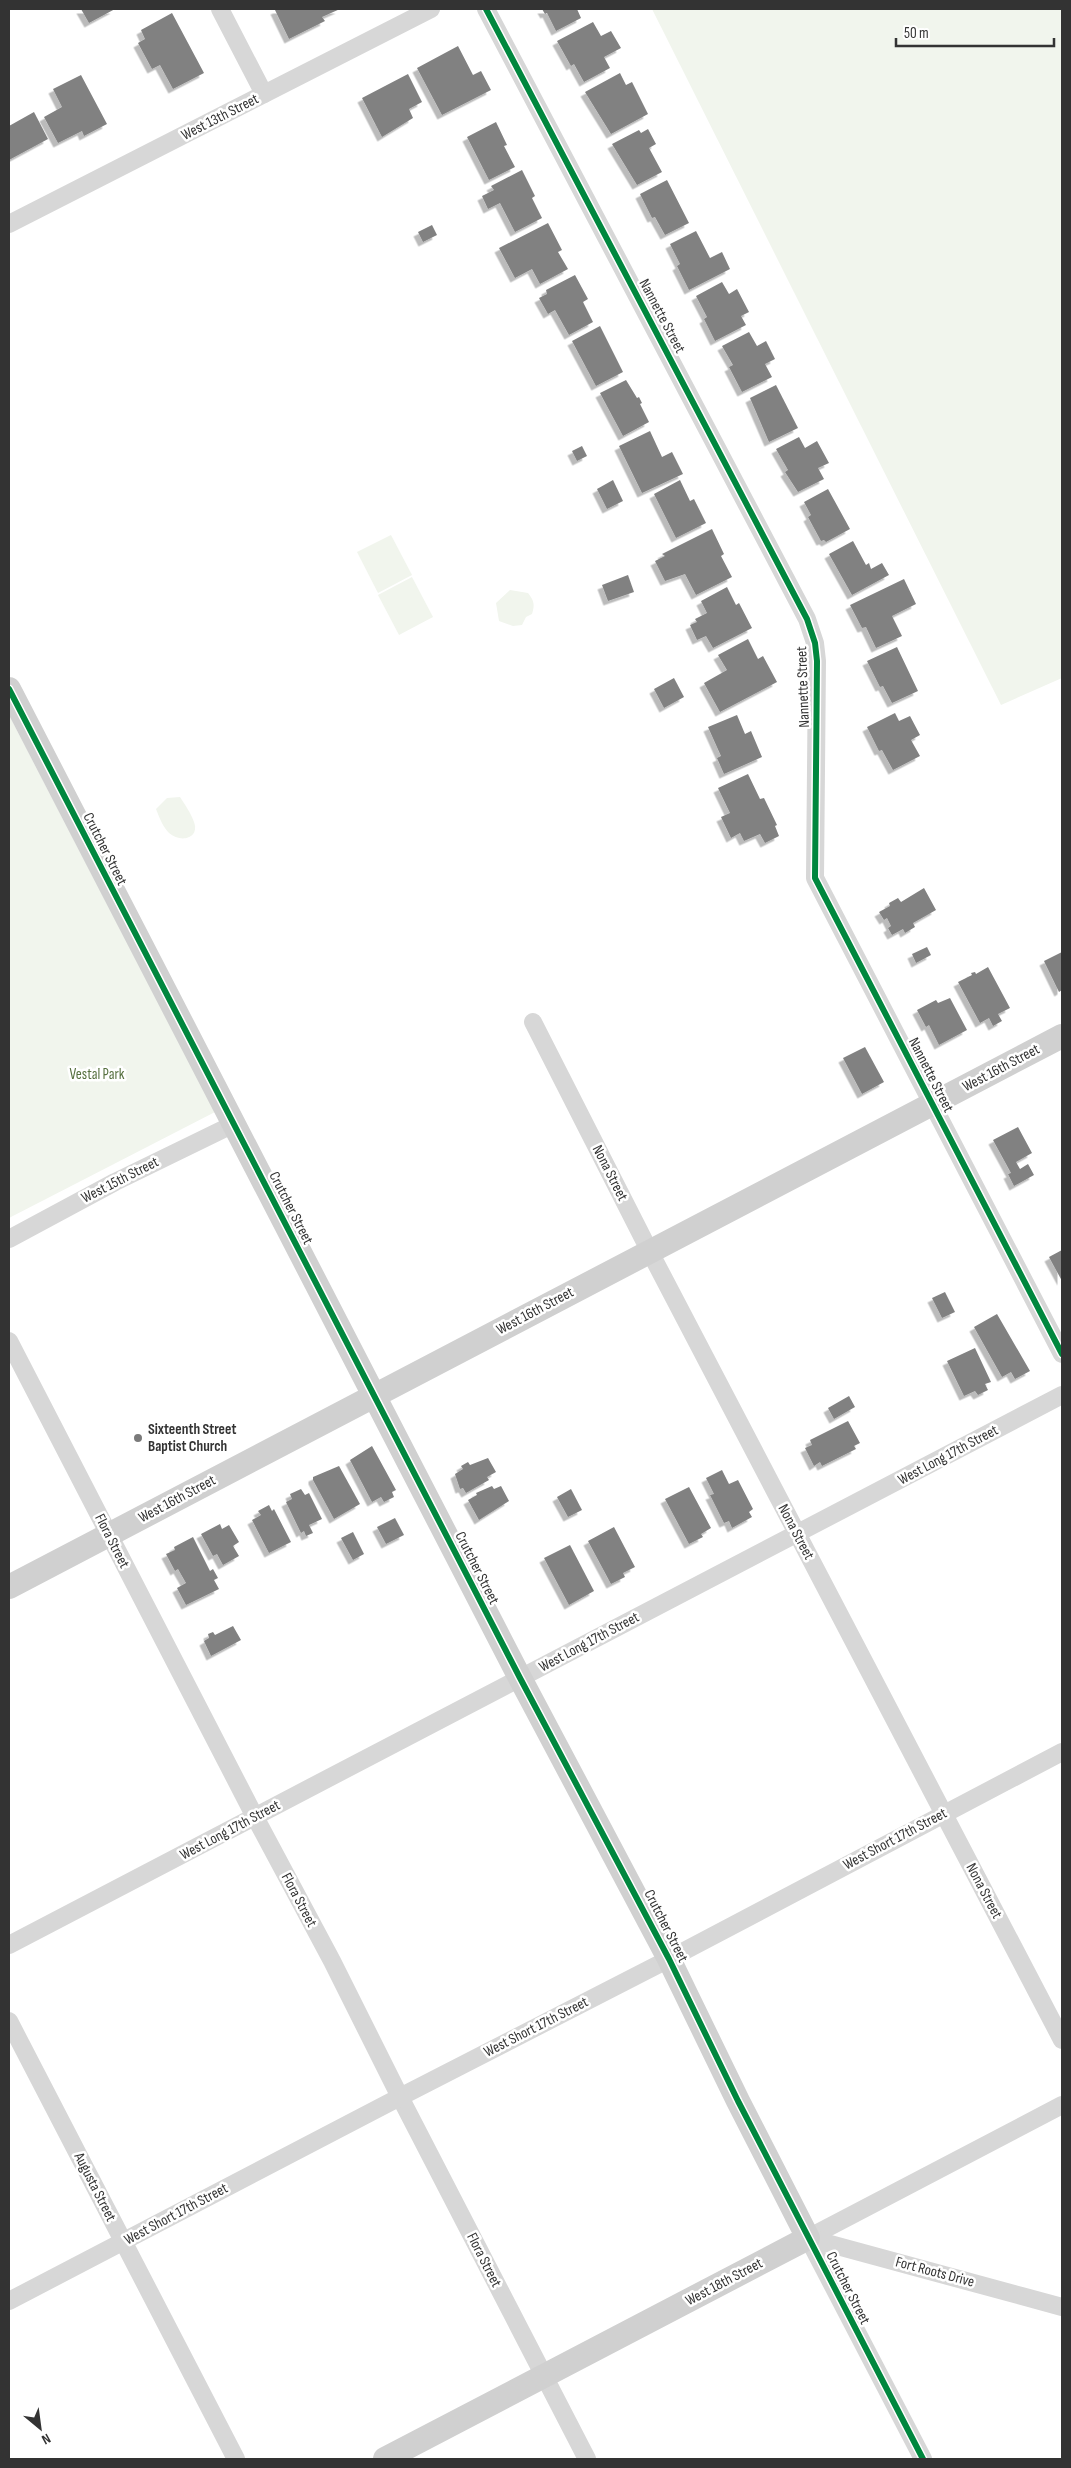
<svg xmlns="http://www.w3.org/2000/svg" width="1071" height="2468" viewBox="0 0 1071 2468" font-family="'Sofia Sans Condensed',sans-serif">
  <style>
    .green { fill: #f1f5ed }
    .building { fill: #818181; filter: url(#shadow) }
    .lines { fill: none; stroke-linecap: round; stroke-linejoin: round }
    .street { stroke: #d7d7d7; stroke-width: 18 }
    .secondary { stroke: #d0d0d0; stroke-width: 24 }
    .cycleway-casing { stroke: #fff; stroke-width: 9 }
    .cycleway { stroke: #00873e; stroke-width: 6 }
    .poi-dot { fill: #7a7a7a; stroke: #fff; stroke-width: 2 }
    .labels { text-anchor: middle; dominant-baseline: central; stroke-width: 5; stroke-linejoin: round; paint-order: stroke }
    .street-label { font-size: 15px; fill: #333; stroke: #fff }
    .park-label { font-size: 15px; fill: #56703f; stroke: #fff }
    .poi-label { font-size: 15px; font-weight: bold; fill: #333; stroke: #fff; text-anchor: start }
  </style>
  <defs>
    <filter id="shadow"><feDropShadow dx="-4.5" dy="4.5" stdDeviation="0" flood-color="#0004"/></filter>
  </defs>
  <rect width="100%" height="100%" fill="#fff"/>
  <g class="green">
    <polygon points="652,9 1062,9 1062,678 1001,705"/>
    <polygon points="391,535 412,575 378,593 357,552"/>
    <polygon points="412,577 433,617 399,635 378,595"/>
    <path d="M510 590 528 593C534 601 535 604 532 614L526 617 522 625 513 626 499 621 496 603Z"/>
    <polygon points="9,715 215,1112 9,1218"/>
    <path d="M180 797C185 805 191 813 194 822 200 839 180 843 169 833 163 827 159 817 156 809L167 798Z"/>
  </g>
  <g class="building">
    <polygon points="81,9 115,9 89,23"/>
    <polygon points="278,9 340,9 322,17 325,21 289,39 275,10"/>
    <polygon points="542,9 577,9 581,18 556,31 547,13 545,14"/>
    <polygon points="172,13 204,73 173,89 160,65 152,69 138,43 145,39 141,30"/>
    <polygon points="593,22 601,36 611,31 621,48 604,57 610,68 584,82 574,64 571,66 557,41"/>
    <polygon points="458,46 473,75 481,71 491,90 442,115 417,68"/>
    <polygon points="620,73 626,85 632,82 648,114 611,134 585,92"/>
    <polygon points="408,74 422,102 409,109 413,118 382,137 362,98"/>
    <polygon points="81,75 107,124 84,136 82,131 58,143 44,117 62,107 53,89"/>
    <polygon points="34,112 48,139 9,160 9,126"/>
    <polygon points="496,122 507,145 504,146 515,167 489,180 467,137"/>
    <polygon points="648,129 656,144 649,148 662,172 637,185 612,144 639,130 641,133"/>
    <polygon points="522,170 535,196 532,198 542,218 515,232 500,203 488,209 482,196 494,190 491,186"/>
    <polygon points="667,180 689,223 665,235 655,217 652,218 640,194"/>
    <polygon points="548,223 562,250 558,252 568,269 540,284 532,269 515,278 499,248"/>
    <polygon points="432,225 437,235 423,242 418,232"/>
    <polygon points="696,231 710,258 722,252 730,269 689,290 677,266 680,264 670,244"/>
    <polygon points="575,275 588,299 583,302 593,322 569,335 555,310 548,314 539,298 547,294 546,290"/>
    <polygon points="722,282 729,294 737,289 749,312 741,316 746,325 715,341 704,319 707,317 696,296"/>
    <polygon points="600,326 623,372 596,386 572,341"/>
    <polygon points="749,332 757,346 766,341 775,359 765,364 772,377 742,392 729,367 733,365 722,346"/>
    <polygon points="626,380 637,398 639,397 642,403 640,404 649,422 623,436 600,393"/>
    <polygon points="776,385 798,428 769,442 750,398"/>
    <polygon points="650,431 662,457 672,452 683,474 642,493 619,446"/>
    <polygon points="799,437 805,448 817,441 829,463 818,468 824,479 798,492 785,472 788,470 776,449"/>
    <polygon points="582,446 587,456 577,461 572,451"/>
    <polygon points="613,480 623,501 607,509 597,489"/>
    <polygon points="680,480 690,501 694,499 706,523 676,538 654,494"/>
    <polygon points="828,489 850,529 826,542 824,540 821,541 808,517 811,515 804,502"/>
    <polygon points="712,529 724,554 721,556 732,577 696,595 685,574 665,581 655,561 665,556 662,554"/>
    <polygon points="853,541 866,565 869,563 871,569 882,563 889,575 852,595 829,554"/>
    <polygon points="628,575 634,592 608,601 602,585"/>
    <polygon points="904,579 916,604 892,616 902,636 876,648 866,627 862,628 850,605"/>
    <polygon points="727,587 736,605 739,603 752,628 713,648 706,636 697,640 690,625 697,622 695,619 707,613 701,601"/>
    <polygon points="748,639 758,659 763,656 777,682 720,712 704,683 727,670 718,655"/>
    <polygon points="897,647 918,691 892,703 883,686 880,687 867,661"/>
    <polygon points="674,678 684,697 664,708 654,689"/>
    <polygon points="895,713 899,721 910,716 920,735 911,740 920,756 893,770 882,750 879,751 867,727"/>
    <polygon points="737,715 745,734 751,731 762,757 724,774 717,758 721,756 708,727"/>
    <polygon points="748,774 760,799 764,798 777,825 775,826 779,836 765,843 760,834 744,841 740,833 731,838 721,817 730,813 718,788"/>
    <polygon points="924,888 936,910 913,923 915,927 905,933 903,929 892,935 888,928 891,926 887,918 884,920 879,912 890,906 889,903 898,898 901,902"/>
    <polygon points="927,947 931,955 916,963 912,954"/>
    <polygon points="1062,952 1062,990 1059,992 1044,961"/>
    <polygon points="988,967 1010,1008 998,1014 1002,1021 993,1026 989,1018 980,1023 958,982 972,975 971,973 975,972 976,974"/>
    <polygon points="950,998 967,1030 939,1045 929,1025 926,1027 917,1010 936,1000 938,1003"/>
    <polygon points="865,1047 884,1082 862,1094 843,1058"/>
    <polygon points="1018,1127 1032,1153 1016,1162 1020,1169 1028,1164 1034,1175 1014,1186 1008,1174 1011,1173 993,1140"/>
    <polygon points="1062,1250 1062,1281 1049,1257"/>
    <polygon points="945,1292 955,1312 942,1318 932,1298"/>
    <polygon points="997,1314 1030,1371 1015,1379 1011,1372 1002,1377 974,1327"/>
    <polygon points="975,1348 991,1382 985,1384 988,1390 978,1395 975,1391 964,1396 947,1361"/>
    <polygon points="849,1396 855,1407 834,1419 828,1408"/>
    <polygon points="848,1421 860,1443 854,1446 856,1449 822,1466 820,1462 814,1466 805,1448 812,1445 810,1440"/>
    <polygon points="372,1446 396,1490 392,1492 394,1497 384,1502 381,1497 372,1502 350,1460"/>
    <polygon points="488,1458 496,1472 487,1477 489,1480 466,1493 463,1488 460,1489 455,1474 463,1469 461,1466 468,1462 470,1465"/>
    <polygon points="339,1466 360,1504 334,1519 313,1480 313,1477"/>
    <polygon points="722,1470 729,1484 738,1480 753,1509 749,1512 752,1517 732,1528 729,1521 724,1523 710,1495 714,1494 706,1478"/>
    <polygon points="492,1486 494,1489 501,1486 509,1501 479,1520 468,1500 477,1495 476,1493"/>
    <polygon points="689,1487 711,1528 701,1534 703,1537 689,1544 665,1499"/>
    <polygon points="301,1489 305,1495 309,1493 322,1519 309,1525 313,1533 306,1536 304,1531 301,1533 286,1502 292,1499 290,1494"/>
    <polygon points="571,1489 582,1510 568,1517 557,1497"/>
    <polygon points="269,1505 272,1511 274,1509 291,1542 269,1553 252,1520 261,1515 258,1511"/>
    <polygon points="395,1518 404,1535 386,1544 377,1527"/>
    <polygon points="220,1524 222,1529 229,1525 239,1542 233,1546 239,1556 223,1565 217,1554 213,1556 201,1534"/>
    <polygon points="614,1527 635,1567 623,1573 625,1577 611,1584 588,1541"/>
    <polygon points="353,1532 364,1554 353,1560 341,1538"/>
    <polygon points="193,1537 210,1571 213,1569 218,1578 214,1580 219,1589 186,1605 177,1588 186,1583 178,1569 175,1571 166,1554 175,1550 174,1547"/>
    <polygon points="570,1545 594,1591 569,1605 544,1558"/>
    <polygon points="233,1626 241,1640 211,1656 204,1641 209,1638 208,1634 213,1632 215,1635"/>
  </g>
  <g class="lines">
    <g class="street">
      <polyline points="220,9 264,94"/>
      <polyline points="486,9 807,619 815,643 817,661 815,878 1062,1354"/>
      <polyline points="9,224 431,9"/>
      <polyline points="533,1022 650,1252 1062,2040"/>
      <polyline points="9,1239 115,1182 234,1124"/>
      <polyline points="9,1341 255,1817 332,1961 400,2097 587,2459"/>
      <polyline points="9,1945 1062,1395"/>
      <polyline points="9,2021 236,2459"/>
      <polyline points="808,2238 1062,2105"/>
      <polyline points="808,2238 1062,2307"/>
      <polyline points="808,2238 923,2459"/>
      <polyline points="9,2301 400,2097 669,1959 1062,1752"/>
    </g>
    <g class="secondary">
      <polyline points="9,689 520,1678 669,1959 738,2101 808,2238 385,2459"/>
      <polyline points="9,1587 1062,1036"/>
    </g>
    <defs>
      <g id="cycleway">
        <polyline points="486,9 807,619 815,643 817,661 815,878 1062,1354"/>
        <polyline points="9,689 520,1678 669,1959 738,2101 923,2459"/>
      </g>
    </defs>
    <use href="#cycleway" class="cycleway-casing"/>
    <use href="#cycleway" class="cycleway"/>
  </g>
  <circle class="poi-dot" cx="138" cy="1438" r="5"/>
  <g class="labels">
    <g class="street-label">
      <text transform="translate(220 117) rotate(-27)">West 13th Street</text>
      <text transform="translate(662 316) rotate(62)">Nannette Street</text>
      <text transform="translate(803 687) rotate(-92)">Nannette Street</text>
      <text transform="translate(105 849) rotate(63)">Crutcher Street</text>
      <text transform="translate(1001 1068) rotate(-28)">West 16th Street</text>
      <text transform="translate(931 1075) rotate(63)">Nannette Street</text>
      <text transform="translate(610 1173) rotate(63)">Nona Street</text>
      <text transform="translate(120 1180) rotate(-27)">West 15th Street</text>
      <text transform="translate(291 1208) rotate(63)">Crutcher Street</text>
      <text transform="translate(535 1311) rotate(-28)">West 16th Street</text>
      <text transform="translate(948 1455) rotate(-28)">West Long 17th Street</text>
      <text transform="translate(177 1499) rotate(-28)">West 16th Street</text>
      <text transform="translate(796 1532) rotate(62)">Nona Street</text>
      <text transform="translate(112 1541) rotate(63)">Flora Street</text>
      <text transform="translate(477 1568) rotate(63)">Crutcher Street</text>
      <text transform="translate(589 1642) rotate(-28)">West Long 17th Street</text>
      <text transform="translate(230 1830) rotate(-28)">West Long 17th Street</text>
      <text transform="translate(895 1839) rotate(-28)">West Short 17th Street</text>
      <text transform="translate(984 1891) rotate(62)">Nona Street</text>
      <text transform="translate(299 1900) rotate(62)">Flora Street</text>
      <text transform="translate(666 1926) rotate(63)">Crutcher Street</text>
      <text transform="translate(536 2027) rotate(-27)">West Short 17th Street</text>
      <text transform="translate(95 2187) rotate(63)">Augusta Street</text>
      <text transform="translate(176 2214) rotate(-28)">West Short 17th Street</text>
      <text transform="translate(484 2260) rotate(63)">Flora Street</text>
      <text transform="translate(935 2272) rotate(15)">Fort Roots Drive</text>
      <text transform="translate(724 2282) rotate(-28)">West 18th Street</text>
      <text transform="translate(848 2288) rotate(63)">Crutcher Street</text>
    </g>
    <g class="park-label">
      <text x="97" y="1074">Vestal Park</text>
    </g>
    <g class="poi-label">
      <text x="148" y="1429">Sixteenth Street<tspan x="148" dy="17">Baptist Church</tspan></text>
    </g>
  </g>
  <rect width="1071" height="2468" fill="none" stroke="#333333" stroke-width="20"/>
  <g transform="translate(40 2428) rotate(151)" stroke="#ffffff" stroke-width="4" paint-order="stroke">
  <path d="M0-4L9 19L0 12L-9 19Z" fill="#333333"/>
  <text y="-8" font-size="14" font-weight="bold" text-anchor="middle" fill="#333333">N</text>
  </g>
  <path d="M896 38v8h158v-8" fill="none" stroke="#333333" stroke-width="2.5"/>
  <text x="904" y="38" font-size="15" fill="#333333" stroke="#ffffff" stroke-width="4" paint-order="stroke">50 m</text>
</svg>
